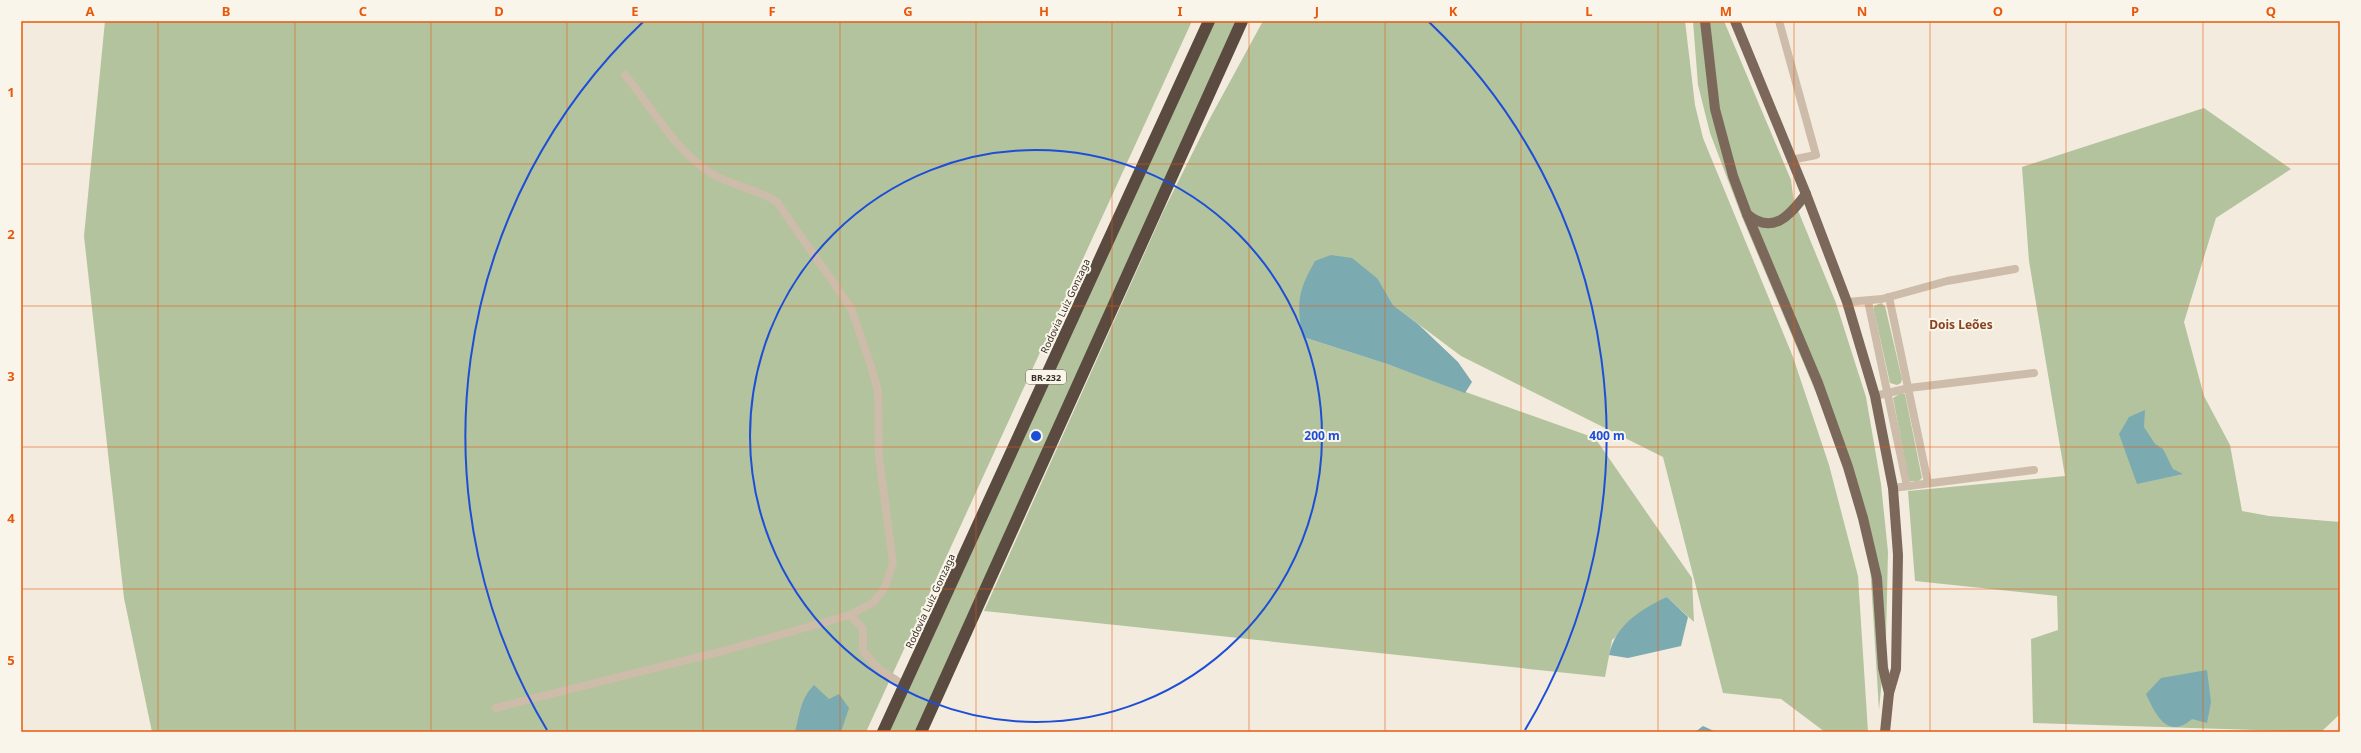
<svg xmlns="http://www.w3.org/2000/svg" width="2361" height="753" viewBox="0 0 2361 753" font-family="'Noto Sans',sans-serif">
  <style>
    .green { fill: #b3c39d }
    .water { fill: #7caab1 }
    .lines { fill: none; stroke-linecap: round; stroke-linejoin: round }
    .street { stroke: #ccbca9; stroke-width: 8 }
    .primary { stroke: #7b685a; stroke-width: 10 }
    .highway { stroke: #5a4a40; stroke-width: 12 }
    .grid { fill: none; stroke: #e8590c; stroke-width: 1; stroke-opacity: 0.55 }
    .ring { fill: none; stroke: #1d4ed8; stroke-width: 2 }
    .labels { text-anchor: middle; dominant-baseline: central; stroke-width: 4; stroke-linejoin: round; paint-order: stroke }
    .shield { fill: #faf5ea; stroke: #736b63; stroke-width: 1 }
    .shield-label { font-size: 9px; font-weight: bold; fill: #393029 }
    .street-label { font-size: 10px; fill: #393029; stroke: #faf5ea }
    .quarter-label { font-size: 12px; font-weight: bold; fill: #8a4320; stroke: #faf5ea }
    .centre { fill: #1d4ed8; stroke: #faf5ea; stroke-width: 2 }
    .ring-label { font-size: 12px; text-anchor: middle; font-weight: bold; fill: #1d4ed8; stroke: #faf5ea; stroke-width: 4; stroke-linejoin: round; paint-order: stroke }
    .neatline { fill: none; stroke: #e8590c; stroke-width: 1.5 }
    .grid-label { font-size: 13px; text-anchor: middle; font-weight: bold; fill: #e8590c }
  </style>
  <rect width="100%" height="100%" fill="#f3ebde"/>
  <g class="green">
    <polygon points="105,21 1192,21 866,732 152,732 124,598 84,236"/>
    <polygon points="1209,21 1242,21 921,732 888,732"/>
    <polygon points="1263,21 1685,21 1695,105 1703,138 1793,357 1829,465 1858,576 1868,732 1825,732 1781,699 1723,693 1663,457 1461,356 1393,305 1378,279 1303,337 1387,364 1595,438 1692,578 1694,622 1667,597 1612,640 1605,677 984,611 1163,212 1209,120"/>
    <polygon points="1693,21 1724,21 1791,180 1794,203 1773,227 1791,219 1797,208 1836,303 1866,397 1881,484 1888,552 1886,637 1879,710 1870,564 1850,482 1840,450 1742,217 1710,133 1698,85"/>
    <polygon points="2204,108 2291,169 2216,218 2184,322 2204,396 2230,445 2242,511 2269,516 2340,522 2340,714 2321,732 2033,723 2031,639 2058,630 2057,596 1915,581 1908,491 2065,476 2029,261 2022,167"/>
    <polygon points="1881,303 1885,306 1902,379 1901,383 1897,385 1890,383 1874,311 1874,306"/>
    <polygon points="1901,393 1905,394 1922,478 1919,481 1909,481 1893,398"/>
  </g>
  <g class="water">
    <path d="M1331 255 1352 258 1378 279 1393 305 1418 324 1458 362 1472 382 1465 393 1387 364 1303 337C1296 303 1298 291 1315 261Z"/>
    <polygon points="2145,410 2144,427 2155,444 2163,449 2173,469 2183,474 2137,484 2119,434 2129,417"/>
    <path d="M1667 597 1688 617 1681 646 1628 658 1609 655C1615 625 1641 609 1667 597Z"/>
    <path d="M2207 670 2211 702 2207 723 2192 719C2167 741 2155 713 2146 694L2161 678Z"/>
    <path d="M814 685 829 699 839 694 849 708 841 732H795C800 714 800 699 814 685Z"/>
    <polygon points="1703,726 1714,731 1714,732 1695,732"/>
  </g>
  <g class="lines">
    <g class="street">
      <polyline points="1779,21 1816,155 1791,160"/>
      <polyline points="1889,297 1928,483"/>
      <polyline points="1868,301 1907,486"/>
      <polyline points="1847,302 1882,299 1947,281 2015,269"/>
      <polyline points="1875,396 1909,388 2034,373"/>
      <polyline points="1893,488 2034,470"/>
      <polyline points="850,615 863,629 863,651 878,668 905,686"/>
      <path d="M496 708 723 651 850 615 874 602 885 587 893 563 879 457 878 391 871 366 851 308 777 202C757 188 730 186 709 172 673 148 653 108 625 75"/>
    </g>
    <g class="primary">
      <polyline points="1705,21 1715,109 1733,176 1747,214 1818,383 1848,467 1863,518 1877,578 1883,668 1889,693"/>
      <polyline points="1735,21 1806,194 1847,302 1875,396 1893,488 1898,555 1896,669 1889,693 1885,732"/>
      <path d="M1747 214C1773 236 1790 215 1806 194"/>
    </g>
    <g class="highway">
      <polyline points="883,732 1209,21"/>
      <polyline points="921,732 1242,21"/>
    </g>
  </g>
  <path class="grid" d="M158 21V732M295 21V732M431 21V732M567 21V732M703 21V732M840 21V732M976 21V732M1112 21V732M1249 21V732M1385 21V732M1521 21V732M1658 21V732M1794 21V732M1930 21V732M2066 21V732M2203 21V732M21 164H2340M21 306H2340M21 447H2340M21 589H2340"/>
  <g class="ring">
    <circle cx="1036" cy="436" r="286"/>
    <path d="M547 730A571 571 0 0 1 643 22M1429 22A571 571 0 0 1 1525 730"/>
  </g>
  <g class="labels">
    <rect class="shield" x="1026" y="370" width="40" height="14" rx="3"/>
    <g class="shield-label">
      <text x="1046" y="377">BR-232</text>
    </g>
    <g class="street-label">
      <text transform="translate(1065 306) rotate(-65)">Rodovia Luiz Gonzaga</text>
      <text transform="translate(930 601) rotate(-65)">Rodovia Luiz Gonzaga</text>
    </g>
    <g class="quarter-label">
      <text x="1961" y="324">Dois Leões</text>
    </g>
  </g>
  <circle cx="1036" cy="436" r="6" class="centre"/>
  <g class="ring-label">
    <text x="1322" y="440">200 m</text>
    <text x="1607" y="440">400 m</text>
  </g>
  <rect width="2361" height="753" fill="none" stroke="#faf5ea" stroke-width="44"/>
  <rect x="22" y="22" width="2317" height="709" class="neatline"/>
  <g class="grid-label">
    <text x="90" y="16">A</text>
    <text x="226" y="16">B</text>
    <text x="363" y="16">C</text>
    <text x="499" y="16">D</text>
    <text x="635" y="16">E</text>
    <text x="772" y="16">F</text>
    <text x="908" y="16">G</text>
    <text x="1044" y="16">H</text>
    <text x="1180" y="16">I</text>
    <text x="1317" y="16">J</text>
    <text x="1453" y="16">K</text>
    <text x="1589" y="16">L</text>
    <text x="1726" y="16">M</text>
    <text x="1862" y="16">N</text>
    <text x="1998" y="16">O</text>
    <text x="2135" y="16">P</text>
    <text x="2271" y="16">Q</text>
    <text x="11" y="97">1</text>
    <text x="11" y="239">2</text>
    <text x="11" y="381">3</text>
    <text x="11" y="523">4</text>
    <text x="11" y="665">5</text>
  </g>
</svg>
